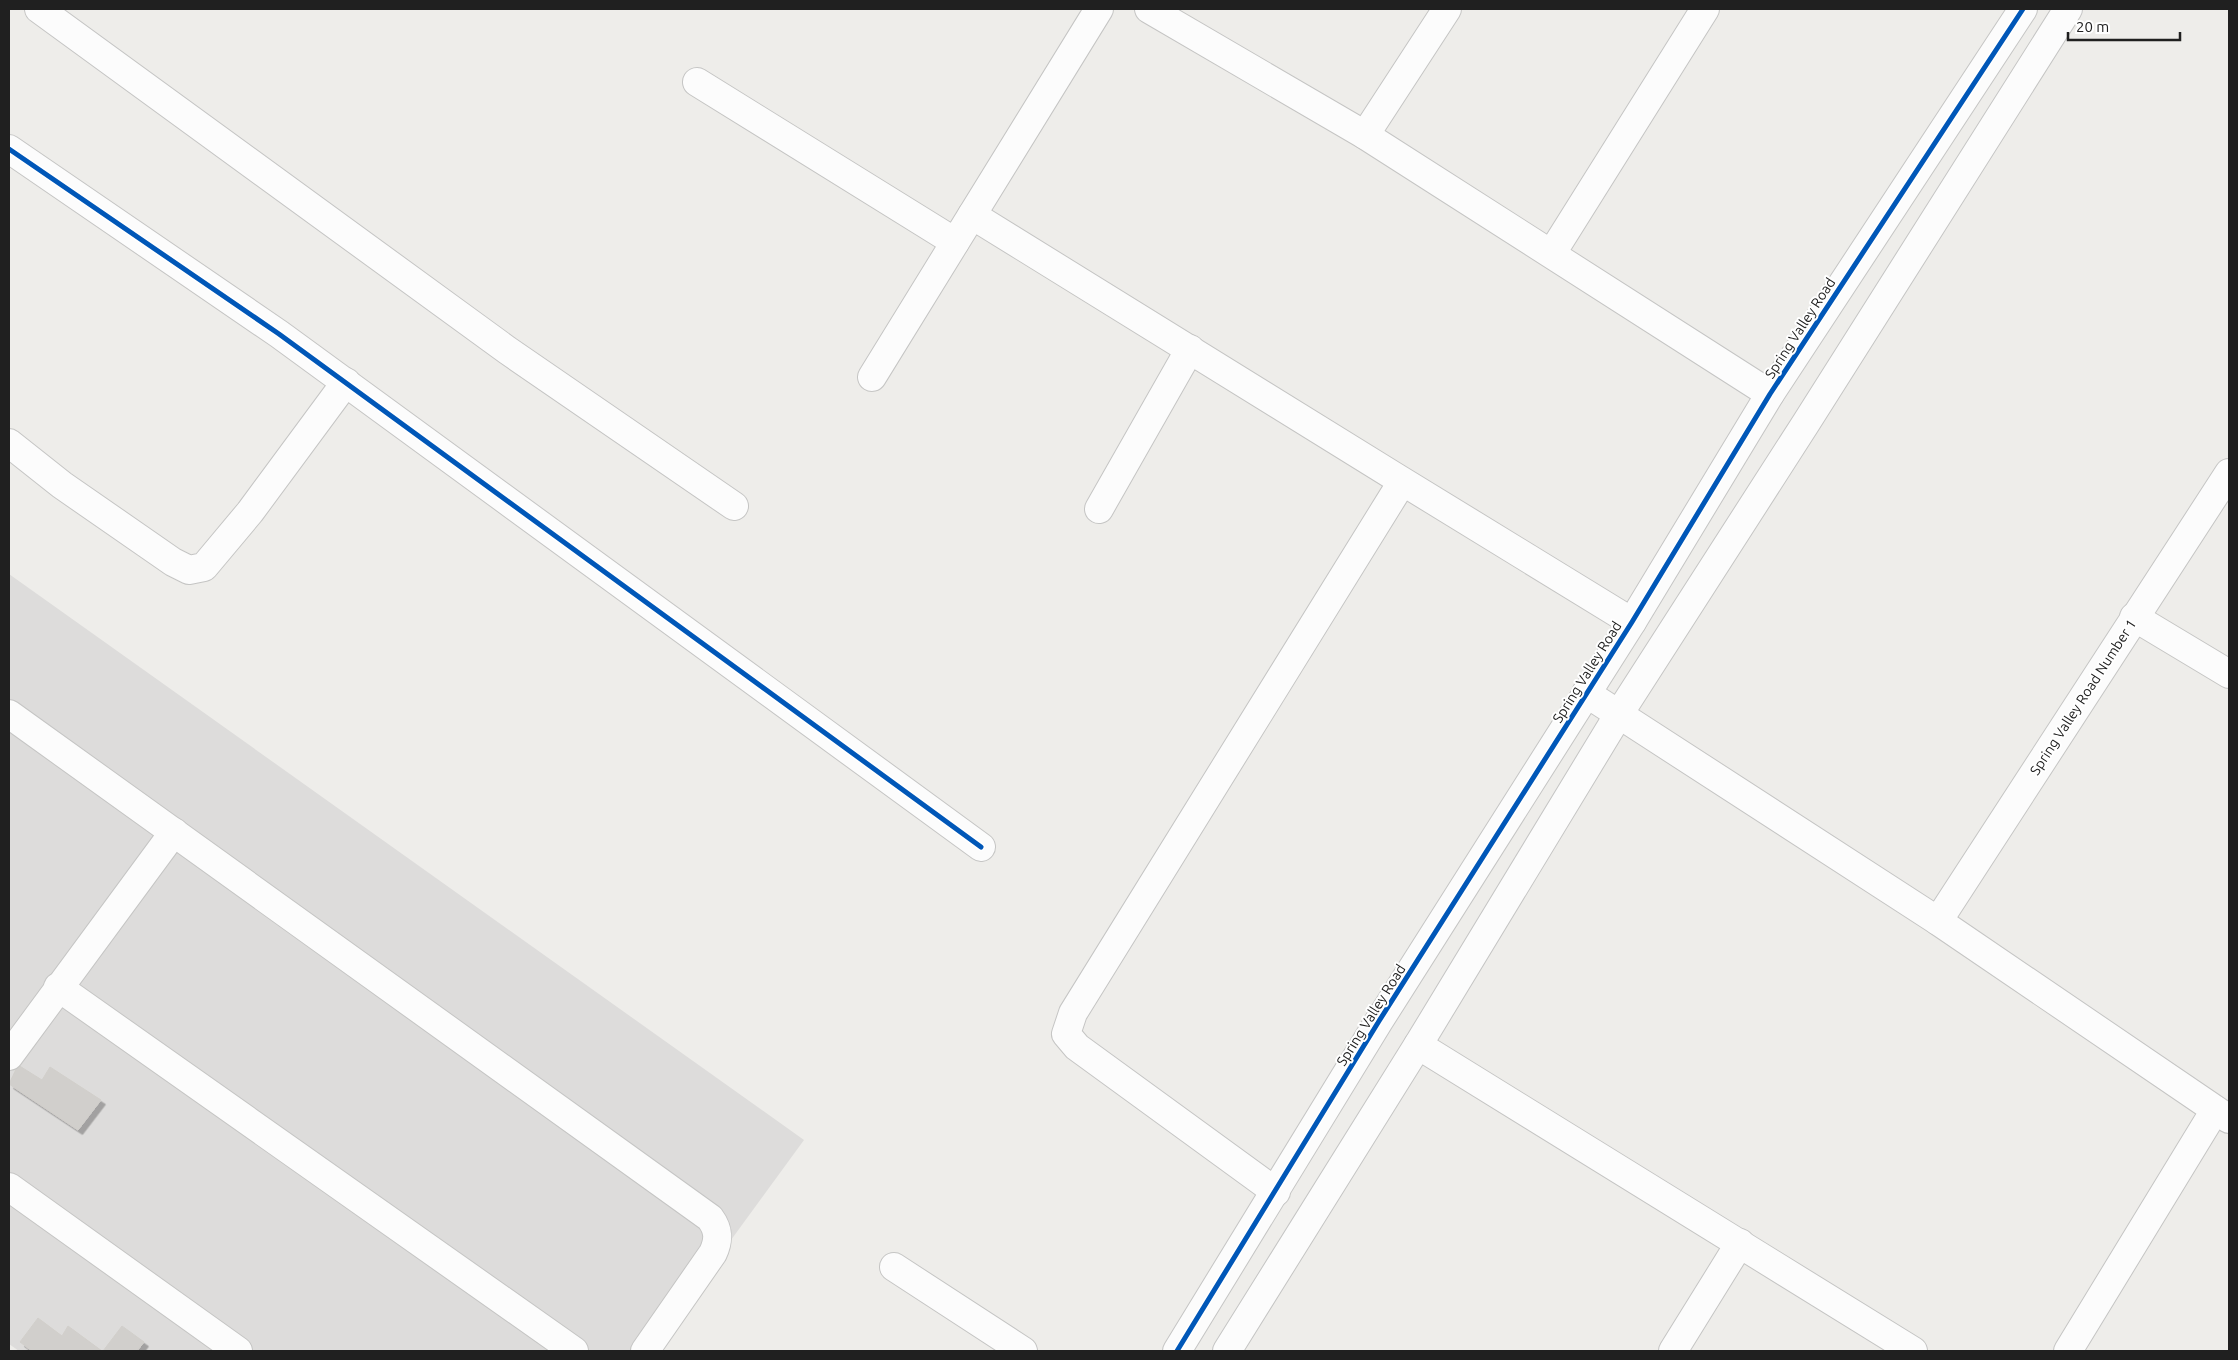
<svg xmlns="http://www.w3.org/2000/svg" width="2238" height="1360" viewBox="0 0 2238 1360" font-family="Ubuntu,sans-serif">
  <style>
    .residential { fill: #dddcdb }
    .building { fill: #d1cfcc; stroke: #d1cfcb; filter: url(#shadow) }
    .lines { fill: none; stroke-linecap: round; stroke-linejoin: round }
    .minor-casing { stroke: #c5c5c4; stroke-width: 30 }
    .tertiary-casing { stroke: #c5c5c4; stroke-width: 30 }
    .minor { stroke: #fcfcfc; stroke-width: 28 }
    .tertiary { stroke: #fcfcfc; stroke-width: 28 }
    .cycleway-casing { stroke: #fff; stroke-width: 8 }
    .cycleway { stroke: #0057b8; stroke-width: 5 }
    .labels { text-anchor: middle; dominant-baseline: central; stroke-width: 4; stroke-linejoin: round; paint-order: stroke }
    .street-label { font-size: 14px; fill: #202020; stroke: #fff }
  </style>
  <defs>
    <filter id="shadow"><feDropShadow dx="4.5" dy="4.5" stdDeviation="0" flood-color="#0004"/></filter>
  </defs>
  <rect width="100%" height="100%" fill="#eeedea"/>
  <polygon class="residential" points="9,574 804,1140 650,1351 19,1351 9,1344"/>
  <g class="building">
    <polygon points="18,1065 42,1080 50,1067 101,1100 78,1130 9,1084"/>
    <polygon points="38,1318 62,1336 68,1326 102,1351 32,1351 20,1342"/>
    <polygon points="122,1326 144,1342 137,1351 103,1351"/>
  </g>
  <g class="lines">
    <defs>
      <g id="minor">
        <polyline points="39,9 507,350 734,506"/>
        <polyline points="1149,9 1365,135 1770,394"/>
        <polyline points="697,82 955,242"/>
        <polyline points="1365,135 1447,9"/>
        <polyline points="9,149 279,334 981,847"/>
        <path d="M972 215C1192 350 1411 488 1632 622"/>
        <polyline points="1552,253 1705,9"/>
        <polyline points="872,377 1099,9"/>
        <polyline points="9,443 62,485 173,562 189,570 204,567 250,512 346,382"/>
        <polyline points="1099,509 1190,349"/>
        <polyline points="2134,617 2229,674"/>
        <polyline points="1586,693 1938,921 2229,1119"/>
        <path d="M9 714 710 1218C719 1230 719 1240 713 1253L645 1351"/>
        <polyline points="1938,921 2229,473"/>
        <polyline points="58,987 574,1351"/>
        <polyline points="1418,1045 1913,1351"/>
        <polyline points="9,1056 174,832"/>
        <polyline points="9,1187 238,1351"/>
        <polyline points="1276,1192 1077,1047 1066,1034 1073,1013 1402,482"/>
        <polyline points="894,1267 1023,1351"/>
        <polyline points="1673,1351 1740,1243"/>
        <polyline points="2068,1351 2215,1110"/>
      </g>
      <g id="tertiary">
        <polyline points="1177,1351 1379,1021 1632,622 1770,394 2023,9"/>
        <polyline points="1227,1351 1418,1045 1619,714 1806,423 2068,9"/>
      </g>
    </defs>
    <use href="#minor" class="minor-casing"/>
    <use href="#tertiary" class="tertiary-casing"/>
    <use href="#minor" class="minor"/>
    <use href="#tertiary" class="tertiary"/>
    <defs>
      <g id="cycleway">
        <polyline points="9,149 279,334 981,847"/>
        <polyline points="1177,1351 1379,1021 1632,622 1770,394 2023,9"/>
      </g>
    </defs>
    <use href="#cycleway" class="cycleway-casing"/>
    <use href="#cycleway" class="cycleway"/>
  </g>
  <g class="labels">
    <g class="street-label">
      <text transform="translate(1800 328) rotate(-57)">Spring Valley Road</text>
      <text transform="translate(1587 672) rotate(-58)">Spring Valley Road</text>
      <text transform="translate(2083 697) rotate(-57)">Spring Valley Road Number 1</text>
      <text transform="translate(1371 1015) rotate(-58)">Spring Valley Road</text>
    </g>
  </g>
  <rect width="2238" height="1360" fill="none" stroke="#202020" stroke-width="20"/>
  <path d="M2068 32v8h112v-8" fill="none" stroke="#202020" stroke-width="2.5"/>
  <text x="2076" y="32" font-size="15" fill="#202020" stroke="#ffffff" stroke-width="4" paint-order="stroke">20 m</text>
</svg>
